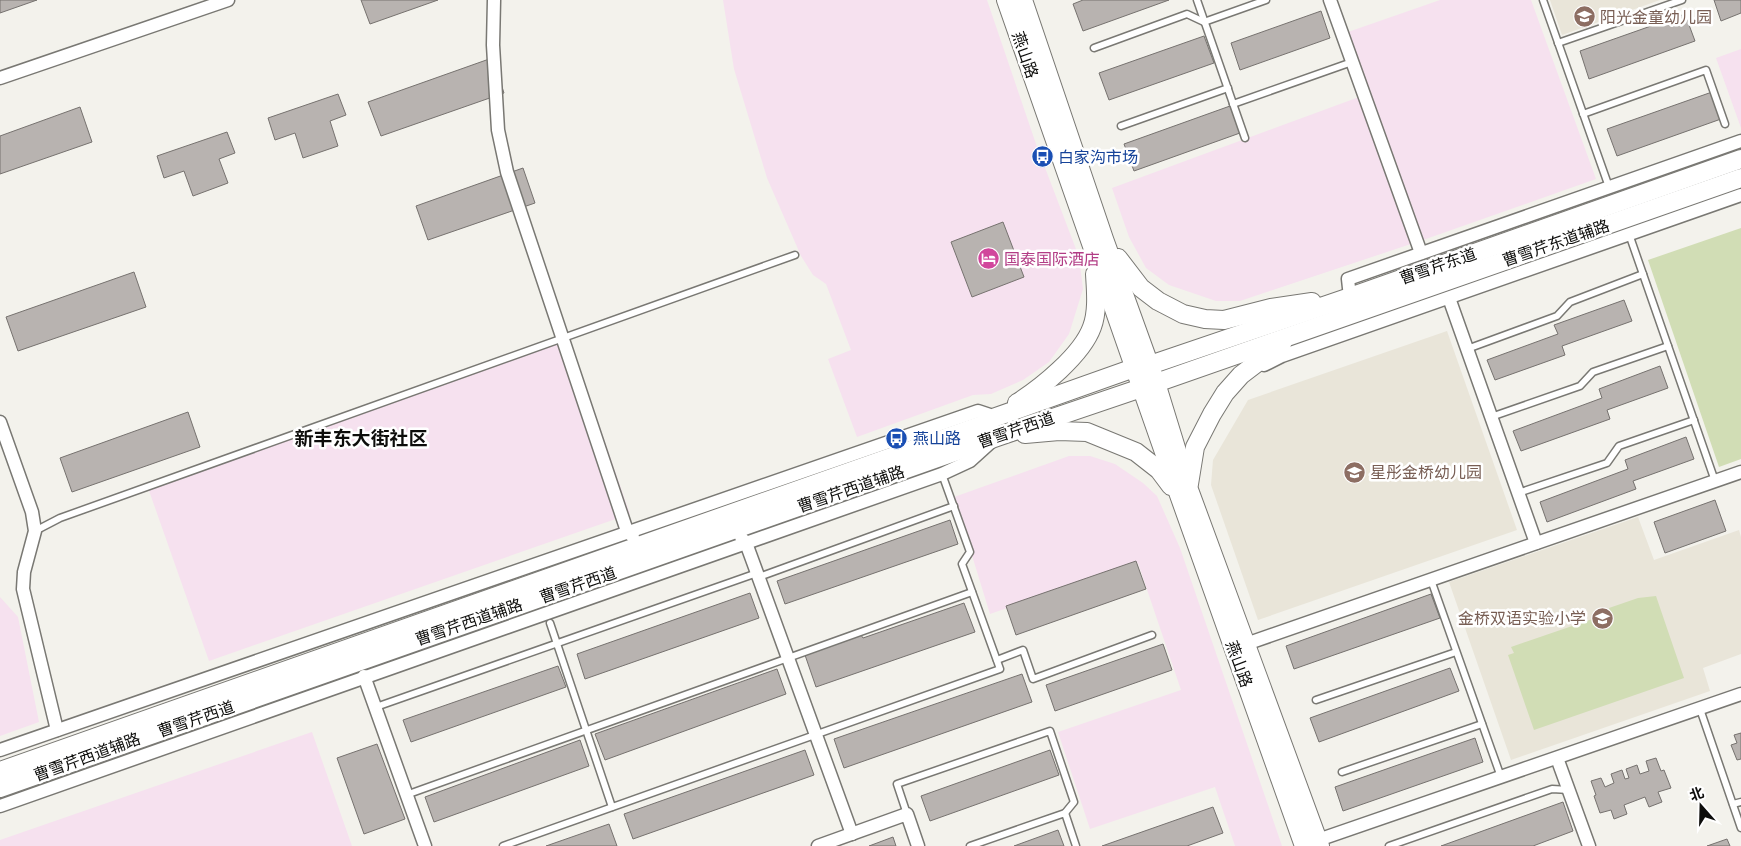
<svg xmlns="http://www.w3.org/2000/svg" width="1741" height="846" viewBox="0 0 1741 846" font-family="Helvetica,'Noto Sans SC',sans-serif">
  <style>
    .commercial { fill: #f6e1ef }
    .built { fill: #e9e5d9 }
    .green { fill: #d1ddb5 }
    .building { fill: #b8b3b0; stroke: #76726f }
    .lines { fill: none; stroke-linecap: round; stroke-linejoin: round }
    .lane-casing { stroke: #797873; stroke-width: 9 }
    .street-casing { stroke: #797873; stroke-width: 15 }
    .secondary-casing { stroke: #797873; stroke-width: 20 }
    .lane { stroke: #fff; stroke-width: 6 }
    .street { stroke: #fff; stroke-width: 12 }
    .secondary { stroke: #fff; stroke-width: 18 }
    .labels { text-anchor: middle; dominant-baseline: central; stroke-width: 5; stroke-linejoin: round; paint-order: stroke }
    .education-label { font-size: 16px; fill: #785e54; stroke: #fff; text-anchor: start }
    .street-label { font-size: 16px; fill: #0d0d0b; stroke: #fff }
    .transit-label { font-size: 16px; fill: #164399; stroke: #fff; text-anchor: start }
    .hotel-label { font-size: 16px; fill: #b23c85; stroke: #fff; text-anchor: start }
    .quarter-label { font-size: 19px; font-weight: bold; fill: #0d0d0b; stroke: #fff }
  </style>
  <rect width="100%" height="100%" fill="#f3f2ec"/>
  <g class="commercial">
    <polygon points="723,0 987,0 1036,144 1079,257 1083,289 1069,334 1049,362 1023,380 991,394 973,395 857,437 828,359 851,350 826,284 813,275 801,256 767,178 734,69"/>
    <polygon points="1440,0 1531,0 1596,179 1423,240 1240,301 1216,301 1169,285 1146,268 1129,237 1112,188 1370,93 1348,32"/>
    <polygon points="1741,49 1741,128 1716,58"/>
    <polygon points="569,338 630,514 209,661 147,485"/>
    <polygon points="1069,456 1090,456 1115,464 1143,483 1157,496 1180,548 1282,846 1235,846 1215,787 1090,829 1058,732 1181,690 1138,563 990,614 954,497"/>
    <polygon points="0,597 18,617 39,722 0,736"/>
    <polygon points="312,732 352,846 0,846 0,840"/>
  </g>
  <g class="built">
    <polygon points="1550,0 1660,0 1562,35"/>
    <polygon points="1447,331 1517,530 1258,620 1211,485 1213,460 1248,400"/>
    <polygon points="1638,517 1654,560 1739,530 1741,537 1741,654 1703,668 1710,691 1511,760 1449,582"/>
  </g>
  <g class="green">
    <polygon points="1741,228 1741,459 1719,467 1648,260"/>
    <polygon points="1656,596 1684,678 1534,730 1508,655 1514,653 1511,647 1610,613 1609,608 1638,598"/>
  </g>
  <g class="building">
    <polygon points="0,0 37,0 0,13"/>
    <polygon points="361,0 438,0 370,24"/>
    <polygon points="1083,0 1169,0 1083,31 1073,4"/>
    <polygon points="1714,0 1741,0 1741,13 1721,21"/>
    <polygon points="1321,11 1330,38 1240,70 1231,43"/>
    <polygon points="1685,14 1695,41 1589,79 1580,51"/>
    <polygon points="1204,36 1214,63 1109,100 1099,73"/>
    <polygon points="492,58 504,93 381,136 368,102"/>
    <polygon points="1712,92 1721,119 1617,156 1607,129"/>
    <polygon points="338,94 346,115 330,121 338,146 303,158 295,133 275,140 268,118"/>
    <polygon points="1230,106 1240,133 1134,171 1124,144"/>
    <polygon points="80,107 92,142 0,174 0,136"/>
    <polygon points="227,132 235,153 219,159 228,183 193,196 184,171 164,178 157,156"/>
    <polygon points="523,168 535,203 428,240 416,206"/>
    <polygon points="1003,222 1024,277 972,297 951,242"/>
    <polygon points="134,272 146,307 18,351 6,317"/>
    <polygon points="1624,300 1632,321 1562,346 1565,355 1495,380 1487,360 1558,334 1554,325"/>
    <polygon points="1660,366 1668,388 1607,410 1610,419 1521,451 1513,431 1602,398 1599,389"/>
    <polygon points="188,412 200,447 72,492 60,458"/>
    <polygon points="1686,437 1694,459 1633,481 1636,489 1547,522 1540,502 1628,469 1625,460"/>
    <polygon points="1715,500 1726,531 1665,553 1654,522"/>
    <polygon points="950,520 958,544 785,604 777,581"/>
    <polygon points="1136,561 1146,589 1016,635 1006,606"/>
    <polygon points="750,593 759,618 585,679 577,654"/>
    <polygon points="1431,594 1440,618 1294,669 1286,646"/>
    <polygon points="964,603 975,632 816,687 805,655 861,635 863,638"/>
    <polygon points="1163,644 1172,670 1055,711 1046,685"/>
    <polygon points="558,666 566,687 411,742 403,720"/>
    <polygon points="1450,668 1459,691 1319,742 1310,718"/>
    <polygon points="777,669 786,694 605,760 595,734"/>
    <polygon points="1022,674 1032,702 844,768 834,739"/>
    <polygon points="1741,733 1741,759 1737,760 1731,745 1737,743 1734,735"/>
    <polygon points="1475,738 1483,762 1343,811 1335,787"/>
    <polygon points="580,740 589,766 434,822 425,797"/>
    <polygon points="377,744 405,819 364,834 337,758"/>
    <polygon points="805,750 814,775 633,839 624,814"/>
    <polygon points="1050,750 1059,775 930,821 921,796"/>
    <polygon points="1656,758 1661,771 1664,770 1671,788 1658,792 1662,802 1649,807 1645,797 1624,805 1627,814 1614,819 1611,810 1600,813 1594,796 1596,795 1591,781 1601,778 1605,787 1614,783 1611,774 1622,770 1625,779 1629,778 1626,769 1637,765 1640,774 1649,771 1646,761"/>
    <polygon points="1563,802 1573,831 1533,846 1441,846"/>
    <polygon points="1213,807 1223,833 1187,846 1102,846"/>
    <polygon points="609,824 617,846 546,846"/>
    <polygon points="1058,830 1064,846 1014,846"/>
    <polygon points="893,837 896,846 869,846"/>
    <polygon points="1727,839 1730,846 1707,846"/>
  </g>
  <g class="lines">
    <defs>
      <g id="lane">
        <polyline points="1197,0 1245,138"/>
        <polyline points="1543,0 1609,187"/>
        <polyline points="1558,43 1682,0"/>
        <polyline points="1094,48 1187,14 1204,22 1266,0"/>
        <polyline points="1233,104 1352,62"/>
        <polyline points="1583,114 1706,70 1725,124"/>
        <polyline points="1121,126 1228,88"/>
        <polyline points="1629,234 1715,481"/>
        <polyline points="1467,349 1557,316 1570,302 1643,274"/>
        <polyline points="1491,417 1580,386 1593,372 1668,346"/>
        <polyline points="1518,493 1607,463 1619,446 1694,420"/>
        <polyline points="35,531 60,518 795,255"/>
        <polyline points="759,577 954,506"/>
        <polyline points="1431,580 1501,777"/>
        <polyline points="550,623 612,807"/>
        <polyline points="997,660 1023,650 1033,679 1152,635"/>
        <polyline points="1316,700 1456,652"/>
        <polyline points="376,707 757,573"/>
        <polyline points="1700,709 1741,828"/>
        <polyline points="1342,772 1482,724"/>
        <polyline points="406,795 972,592"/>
        <polyline points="1733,804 1741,802"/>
        <polyline points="907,814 897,784 1050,731 1074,802 1065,813"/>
        <polyline points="503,846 1000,669 962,564 970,552 942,474"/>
        <polyline points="970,846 1065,813 1076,846"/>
        <polyline points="1389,846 1552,789 1569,790"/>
      </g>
      <g id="street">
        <polyline points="494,0 493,45 498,130 507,172 627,531 633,537"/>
        <polyline points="1330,0 1421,253"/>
        <polyline points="0,78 228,0"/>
        <polyline points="1350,297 1348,279 1741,141"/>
        <polyline points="1449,298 1536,543"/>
        <polyline points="1264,365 1282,356 1741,195"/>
        <polyline points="0,422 32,512 35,531 24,572 23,589 57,730"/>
        <polyline points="741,537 746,543 757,573 852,834"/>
        <polyline points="1246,644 1741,472"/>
        <polyline points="364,676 425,846"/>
        <polyline points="0,750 978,411 996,417"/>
        <polyline points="1557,758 1589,846"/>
        <polyline points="0,806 942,474 970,461 991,442"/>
        <polyline points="1318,840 1741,694"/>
        <polyline points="818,846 907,814 918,846"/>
      </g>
      <g id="secondary">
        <polyline points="1006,0 1179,495 1304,846"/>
        <polyline points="1023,0 1104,239 1156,383 1188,487 1320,846"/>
        <polyline points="1118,258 1141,288 1158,301 1183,314 1205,319 1224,320 1271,308 1312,302"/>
        <path d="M1017 403C1041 388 1082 355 1092 327 1098 311 1096 291 1095 274"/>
        <polyline points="1025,434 1059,431 1087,432 1136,452 1159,470 1171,486"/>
        <polyline points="1189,484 1195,447 1212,414 1225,393 1241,375 1282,344"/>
        <polyline points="0,771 982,425 996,417 1134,368 1150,365 1350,297 1741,159"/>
        <polyline points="0,788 997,437 1156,383 1741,178"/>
      </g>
    </defs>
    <use href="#lane" class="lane-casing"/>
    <use href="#street" class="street-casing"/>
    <use href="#secondary" class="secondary-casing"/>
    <use href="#lane" class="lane"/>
    <use href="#street" class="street"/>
    <use href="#secondary" class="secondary"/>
  </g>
  <defs>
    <symbol id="school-disc" viewBox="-11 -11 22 22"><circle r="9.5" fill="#8d6e63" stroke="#fff"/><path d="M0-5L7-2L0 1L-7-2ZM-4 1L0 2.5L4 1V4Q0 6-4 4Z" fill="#fff"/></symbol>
    <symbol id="bus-disc" viewBox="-11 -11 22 22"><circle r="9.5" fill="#1a4fb4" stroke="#fff"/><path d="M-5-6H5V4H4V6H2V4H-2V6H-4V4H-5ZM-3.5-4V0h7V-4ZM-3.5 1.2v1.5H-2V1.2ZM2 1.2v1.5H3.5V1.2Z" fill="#fff"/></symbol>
    <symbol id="hotel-disc" viewBox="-11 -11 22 22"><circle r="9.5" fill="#d1479c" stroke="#fff"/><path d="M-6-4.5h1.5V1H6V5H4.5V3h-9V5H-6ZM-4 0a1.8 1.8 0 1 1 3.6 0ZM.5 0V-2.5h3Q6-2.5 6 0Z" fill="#fff"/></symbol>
  </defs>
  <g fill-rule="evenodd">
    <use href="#school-disc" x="1572" y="4" width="25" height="25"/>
    <use href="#bus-disc" x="1030" y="144" width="25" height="25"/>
    <use href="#hotel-disc" x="976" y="246" width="25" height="25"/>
    <use href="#bus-disc" x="884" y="426" width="25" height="25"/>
    <use href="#school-disc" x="1342" y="460" width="25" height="25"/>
    <use href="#school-disc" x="1590" y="606" width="25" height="25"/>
  </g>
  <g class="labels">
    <g class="education-label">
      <text x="1600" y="17">阳光金童幼儿园</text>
      <text x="1370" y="472">星彤金桥幼儿园</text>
      <text x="1586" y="618" text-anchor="end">金桥双语实验小学</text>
    </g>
    <g class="street-label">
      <text transform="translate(1025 55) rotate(71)">燕山路</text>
      <text transform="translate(1556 243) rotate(-19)">曹雪芹东道辅路</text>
      <text transform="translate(1438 266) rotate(-19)">曹雪芹东道</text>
      <text transform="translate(1016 430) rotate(-19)">曹雪芹西道</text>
      <text transform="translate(851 489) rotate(-19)">曹雪芹西道辅路</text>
      <text transform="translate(578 585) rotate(-19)">曹雪芹西道</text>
      <text transform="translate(469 622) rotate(-19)">曹雪芹西道辅路</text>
      <text transform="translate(1239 664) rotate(70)">燕山路</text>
      <text transform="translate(196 719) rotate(-19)">曹雪芹西道</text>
      <text transform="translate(87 757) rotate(-20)">曹雪芹西道辅路</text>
    </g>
    <g class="transit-label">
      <text x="1058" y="157">白家沟市场</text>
      <text x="913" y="438">燕山路</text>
    </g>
    <g class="hotel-label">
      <text x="1004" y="259">国泰国际酒店</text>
    </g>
    <g class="quarter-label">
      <text x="361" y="438">新丰东大街社区</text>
    </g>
  </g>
  <g transform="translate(1701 806) rotate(340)" stroke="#ffffff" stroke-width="4" paint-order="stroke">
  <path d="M0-4L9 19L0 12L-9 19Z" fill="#0d0d0b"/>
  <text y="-8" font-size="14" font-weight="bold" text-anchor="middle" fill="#0d0d0b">北</text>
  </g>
</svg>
